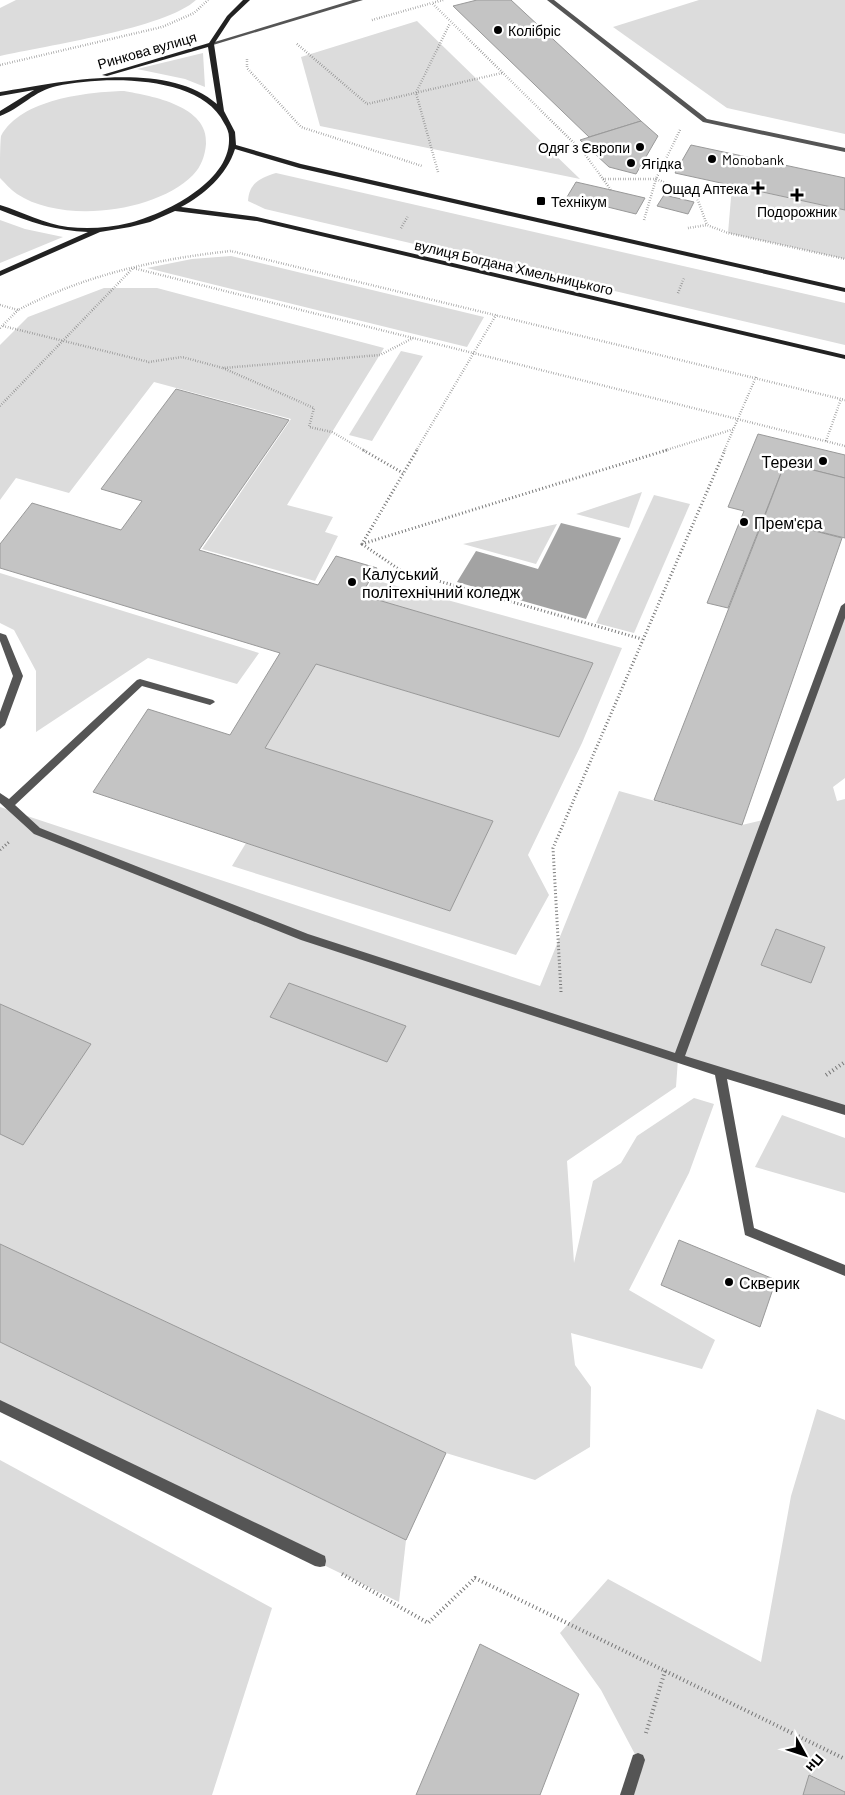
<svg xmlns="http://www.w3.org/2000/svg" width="845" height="1795" viewBox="0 0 845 1795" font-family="Barlow,sans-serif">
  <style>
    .green { fill: #dcdcdc; fill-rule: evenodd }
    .water { fill: #a3a3a3 }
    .building { fill: #c4c4c4; stroke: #999 }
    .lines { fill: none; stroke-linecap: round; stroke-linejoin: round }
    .path-far2 { stroke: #777; stroke-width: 2.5; stroke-dasharray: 0.5 2; stroke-linecap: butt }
    .path-far1 { stroke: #777; stroke-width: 3; stroke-dasharray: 1 2.5; stroke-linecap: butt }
    .path { stroke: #777; stroke-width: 4; stroke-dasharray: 1 3; stroke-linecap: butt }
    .lane { fill: #555; fill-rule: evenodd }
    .street { fill: #555; fill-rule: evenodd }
    .secondary { fill: #222; fill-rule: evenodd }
    .poi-dot { fill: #000; stroke: #fff; stroke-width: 2 }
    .labels { text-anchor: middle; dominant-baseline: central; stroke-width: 5; stroke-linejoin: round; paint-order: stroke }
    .far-poi-label { font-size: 14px; fill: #000; stroke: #fff; text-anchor: start }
    .far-street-label { font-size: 14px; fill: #000; stroke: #fff }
    .poi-label { font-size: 16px; fill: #000; stroke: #fff; text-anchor: start }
  </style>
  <rect width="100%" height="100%" fill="#fff"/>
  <g class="green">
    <path d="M16 0H196C166 28 45 46 0 56V8Z"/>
    <polygon points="699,0 845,0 845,134 727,108 613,27"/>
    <polygon points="417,21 580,179 320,126 301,57"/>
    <polygon points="203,53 205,87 185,79 137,69"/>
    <path d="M124 91C152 96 209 106 206 144 205 156 201 167 193 175 155 213 62 224 17 194 11 190 5 183 0 178 0 169 0 143 1 136 21 99 87 92 124 91Z"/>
    <path d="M276 173 845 303V345L265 209 248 201C249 183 260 178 276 173Z"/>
    <polygon points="732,186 845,210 845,259 728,233"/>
    <polygon points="0,220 25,229 63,237 0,263"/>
    <polygon points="231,256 484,317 467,347 147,268 192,259"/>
    <polygon points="104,288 157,288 384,348 287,505 333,517 325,532 338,536 315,581 202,549 291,419 154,382 69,493 16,478 0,500 0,345 28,317"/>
    <polygon points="401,351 423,356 372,441 349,435"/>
    <polygon points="642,492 629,528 576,514"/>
    <polygon points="654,495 690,504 634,633 596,623"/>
    <polygon points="557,524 536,564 463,544"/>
    <polygon points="0,573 259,653 237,684 148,658 36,732 36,671 14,630 0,623"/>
    <polygon points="371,579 622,648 582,743 528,855 549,895 516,955 232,866 246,843 450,911 493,821 265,748 316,664 559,737 593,663 366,597"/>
    <path d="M845 606V778L833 787 837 801 845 799V1110L678 1059 676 1087 567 1161 574 1263 593 1181 621 1163 637 1136 694 1098 714 1104 689 1173 629 1290 715 1340 702 1369 571 1333 575 1365 591 1387 590 1447 535 1480 446 1453 0 1244V1134L23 1144 91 1044 0 1004V807L540 986 619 791 742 825 767 819ZM289 983 405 1026 387 1062 270 1017Z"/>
    <polygon points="782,1115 845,1138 845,1193 755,1167"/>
    <polygon points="0,1342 406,1540 399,1602 0,1406"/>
    <polygon points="817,1409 845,1420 845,1792 810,1775 803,1795 627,1795 638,1760 601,1690 560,1633 608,1579 761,1662 791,1496"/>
    <polygon points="0,1460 272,1608 212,1795 0,1795"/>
  </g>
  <polygon class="water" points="561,523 621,538 586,619 457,582 476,551 538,569"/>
  <g class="building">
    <polygon points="477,0 511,0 641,121 589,137 453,6"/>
    <polygon points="641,121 658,136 636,174 609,167 580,140"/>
    <polygon points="691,145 845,178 845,210 675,173"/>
    <polygon points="576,182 611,190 645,198 636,214 567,197"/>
    <polygon points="664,195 694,202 688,214 657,206"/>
    <polygon points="176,389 289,420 199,550 318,585 336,556 377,568 361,595 593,663 559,737 316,664 265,748 493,821 450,911 93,792 148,709 230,735 280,653 0,568 0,544 32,503 121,530 142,501 101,489"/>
    <polygon points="758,434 845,455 845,478 785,463 728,608 707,603 744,511 728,507"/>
    <polygon points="785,463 845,478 845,538 764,518"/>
    <polygon points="764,518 842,538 742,825 654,800"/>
    <polygon points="776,929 825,947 811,983 761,965"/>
    <polygon points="289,983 406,1026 387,1062 270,1017"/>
    <polygon points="0,1004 91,1044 23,1145 0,1134"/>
    <polygon points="679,1240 776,1280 760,1327 661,1285"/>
    <polygon points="0,1244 446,1453 406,1540 0,1342"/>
    <polygon points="480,1644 579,1694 540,1795 416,1795"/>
    <polygon points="809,1775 845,1792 845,1795 803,1795"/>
  </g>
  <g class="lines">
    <g class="path-far2">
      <polyline points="443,0 432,3 584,153 611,190"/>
      <polyline points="372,20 432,3"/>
      <polyline points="297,44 367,104 502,73"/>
      <polyline points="247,59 247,68 301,127 422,166"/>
      <polyline points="0,65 162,27 194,13 208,0"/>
      <polyline points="680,130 656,179 696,195 707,225"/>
      <polyline points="438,172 416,93 450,23"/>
      <polyline points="603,179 656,179 644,220"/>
      <polyline points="401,228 408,216"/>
      <polyline points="688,228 707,225 728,233 845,259"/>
      <polyline points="678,293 684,278"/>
      <path d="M0 305 18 310C85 275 156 259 231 251L845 400"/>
      <polyline points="3,326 149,362 182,357 223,368"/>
      <polyline points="0,328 18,310"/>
      <polyline points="0,406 133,268 845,446"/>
      <polyline points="826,441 841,399"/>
      <polyline points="365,451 332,432 309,427 314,408 223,368 380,355 413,338"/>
      <polyline points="416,451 496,315"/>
      <polyline points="663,451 734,429"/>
      <polyline points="724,451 756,377"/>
    </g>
    <g class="path-far1">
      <polyline points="363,450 403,473"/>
      <polyline points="417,450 362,544 667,450"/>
      <polyline points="362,544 400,570 642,639"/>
      <polyline points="0,850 9,842"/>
      <polyline points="561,992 553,848 725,450"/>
    </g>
    <g class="path">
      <polyline points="826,1075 845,1062"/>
      <polyline points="342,1574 428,1623 475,1578 845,1759"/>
      <polyline points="646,1733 665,1671"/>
    </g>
    <g class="lane">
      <polygon points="547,0 554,0 707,119 845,148 845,152 703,122"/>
      <polygon points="845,603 845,618 685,1056 845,1105 845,1115 727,1079 754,1228 845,1265 845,1276 745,1235 715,1075 301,940 34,834 0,803 0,793 9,799 137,680 140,679 213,700 215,702 210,705 142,686 15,805 40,828 308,934 675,1053 841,606"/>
      <polygon points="0,633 6,635 7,637 23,676 5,725 0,729 0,712 13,676 0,641"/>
      <polygon points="0,1400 325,1556 326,1561 325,1566 320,1567 315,1566 0,1412"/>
      <polygon points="638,1753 643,1755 645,1760 634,1795 620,1795 633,1755"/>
    </g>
    <polygon class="street" points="353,0 363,0 213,45 208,44"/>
    <path class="secondary" d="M243 0H250L231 18 214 44 224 111 235 132 236 145 301 164 845 288V292L299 168 235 149C227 175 204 195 181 207L257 217 845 355V359L257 221 175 211 150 222 130 227 100 232 0 276V271L88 232C57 231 29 222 0 210V205C23 212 44 224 68 227 88 229 109 228 129 223 164 214 231 182 229 138 229 132 227 128 224 123 200 74 103 76 57 86 35 90 20 109 0 116V111L34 90 0 96V92C60 82 166 59 217 104L208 47 107 76 102 75 209 43 227 16Z"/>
  </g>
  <g class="poi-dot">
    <circle cx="498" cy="30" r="5"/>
    <circle cx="640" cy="147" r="5"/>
    <circle cx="712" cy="159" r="5"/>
    <circle cx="631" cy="163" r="5"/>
    <path d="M755.5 180.5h5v5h5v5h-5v5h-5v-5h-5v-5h5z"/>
    <path d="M794.5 187.5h5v5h5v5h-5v5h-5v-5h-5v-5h5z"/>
    <rect x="536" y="196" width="10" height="10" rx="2.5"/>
    <circle cx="823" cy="461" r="5"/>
    <circle cx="744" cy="522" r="5"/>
    <circle cx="352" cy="582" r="5"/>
    <circle cx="729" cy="1282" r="5"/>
  </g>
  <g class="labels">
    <g class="far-poi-label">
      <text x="508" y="30">Колібріс</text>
      <text x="630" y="147" text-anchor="end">Одяг з Європи</text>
      <text x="722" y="159">Monobank</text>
      <text x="641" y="163">Ягідка</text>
      <text x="748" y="188" text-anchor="end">Ощад Аптека</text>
      <text x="551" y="201">Технікум</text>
      <text x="797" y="211" text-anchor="middle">Подорожник</text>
    </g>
    <g class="far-street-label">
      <text transform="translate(147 50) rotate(-16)">Ринкова вулиця</text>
      <text transform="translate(514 267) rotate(13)">вулиця Богдана Хмельницького</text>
    </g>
    <g class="poi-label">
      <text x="813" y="461" text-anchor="end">Терези</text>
      <text x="754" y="522">Прем'єра</text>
      <text x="362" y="573">Калуський<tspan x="362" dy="18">політехнічний коледж</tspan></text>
      <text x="739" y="1282">Скверик</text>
    </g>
  </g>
  <g transform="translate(805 1755) rotate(130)" stroke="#ffffff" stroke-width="4" paint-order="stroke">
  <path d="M0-4L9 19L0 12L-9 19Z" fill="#000000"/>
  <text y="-8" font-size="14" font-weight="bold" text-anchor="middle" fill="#000000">Пн</text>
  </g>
</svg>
